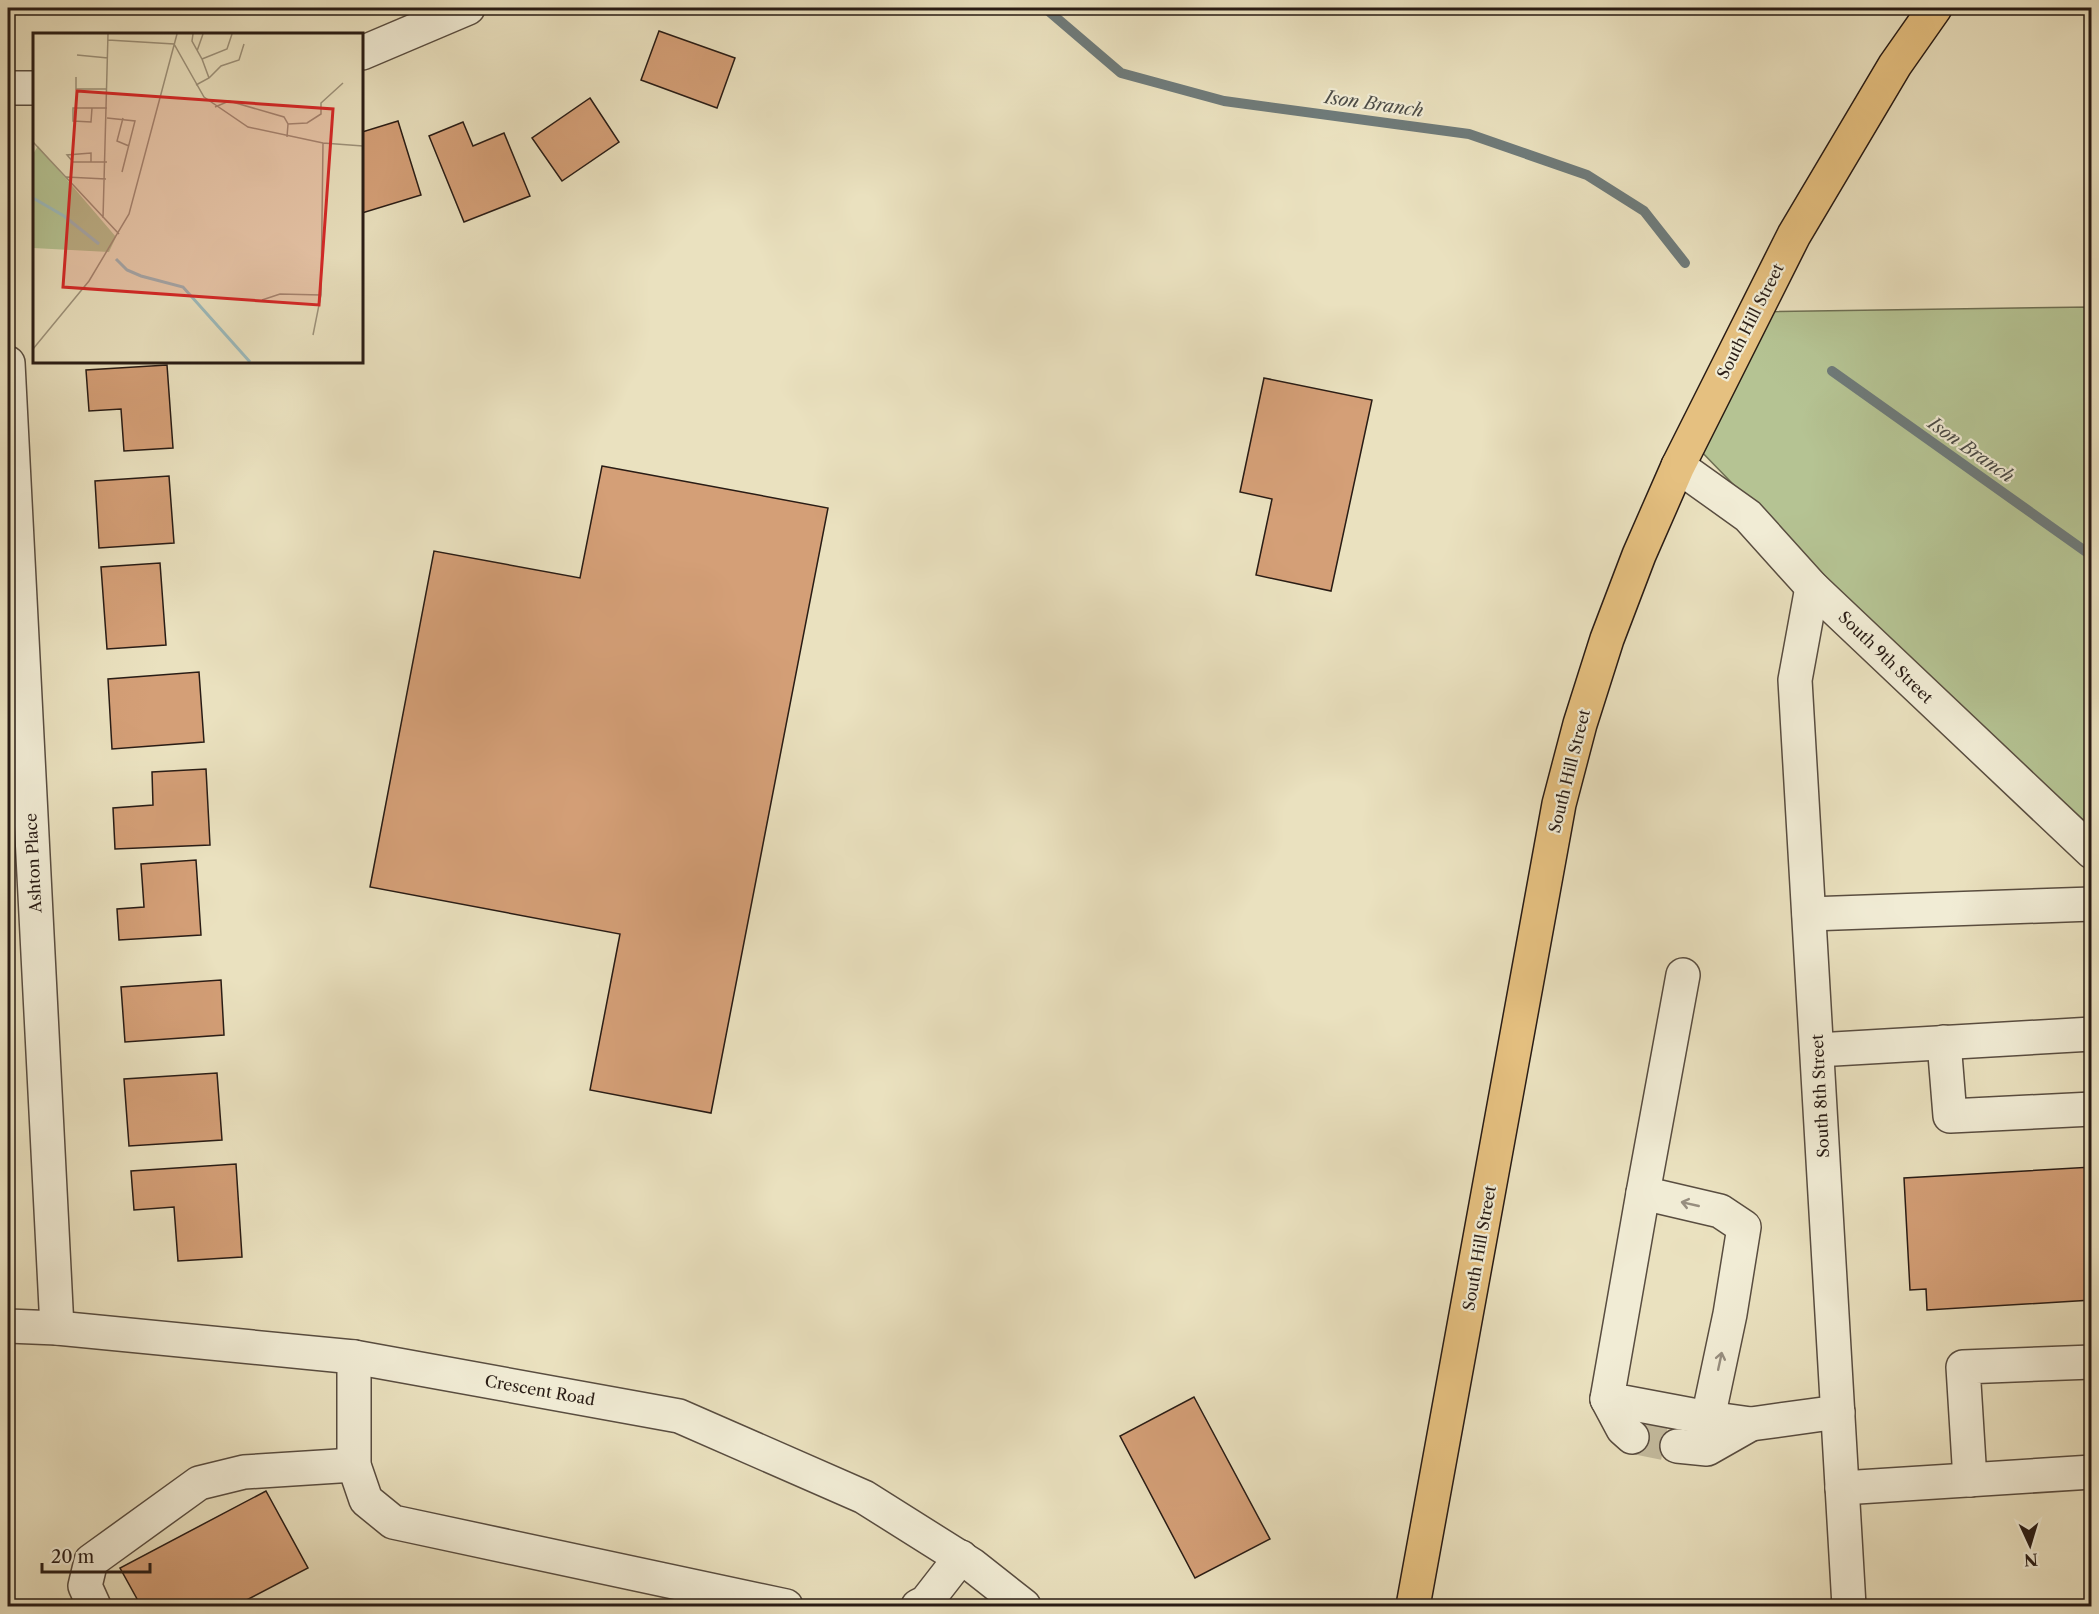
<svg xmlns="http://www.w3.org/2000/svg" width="2099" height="1614" viewBox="0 0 2099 1614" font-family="'Libre Caslon Text',serif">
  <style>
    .green { fill: #b5c393; stroke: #6f7054; stroke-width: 1.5 }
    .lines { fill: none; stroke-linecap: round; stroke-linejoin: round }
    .stream { stroke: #6f7b7a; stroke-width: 10 }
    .building { fill: #d49f77; stroke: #291c15; stroke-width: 1.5 }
    .minor-tunnel { stroke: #c3ba9d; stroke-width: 33; stroke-dasharray: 33 16; stroke-linecap: butt }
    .minor-casing { stroke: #594d40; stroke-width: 36 }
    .major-casing { stroke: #291c15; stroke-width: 36 }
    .path { stroke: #291c15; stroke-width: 4; stroke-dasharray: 4.5 3; stroke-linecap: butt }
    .minor { stroke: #f1ecd5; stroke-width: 33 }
    .major { stroke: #e5c080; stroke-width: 33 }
    .oneway { stroke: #978e7f }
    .labels { text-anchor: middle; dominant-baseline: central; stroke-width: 4.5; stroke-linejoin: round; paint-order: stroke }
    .street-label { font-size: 16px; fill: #291c15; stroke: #f1ecd5 }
    .water-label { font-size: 18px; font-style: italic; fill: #4c4c47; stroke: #f1ecd5 }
    .inset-river { fill: none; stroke: #9dbbbd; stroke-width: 3 }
    .inset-road { fill: none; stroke: #9d927b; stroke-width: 1.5 }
    .view { fill: #d62828; fill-opacity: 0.15; stroke: #d62828; stroke-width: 3 }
    .inset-edge { fill: none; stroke: #291c15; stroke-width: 3 }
  </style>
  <rect width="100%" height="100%" fill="#eae1bf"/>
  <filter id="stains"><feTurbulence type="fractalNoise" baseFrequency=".00333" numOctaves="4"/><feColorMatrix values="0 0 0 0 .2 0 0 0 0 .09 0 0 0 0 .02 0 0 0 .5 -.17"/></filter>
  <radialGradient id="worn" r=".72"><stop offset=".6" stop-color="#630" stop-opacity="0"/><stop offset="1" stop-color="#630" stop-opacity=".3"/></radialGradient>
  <polygon class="green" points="2091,307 2091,853 1696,446 1749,312"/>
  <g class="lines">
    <g class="stream">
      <polyline points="1045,8 1121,73 1224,101 1469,134 1587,175 1644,211 1685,263"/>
      <polyline points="1832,371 2092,556"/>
    </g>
  </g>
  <g class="building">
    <polygon points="659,31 735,58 717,108 641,80"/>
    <polygon points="590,98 619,142 562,181 532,138"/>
    <polygon points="398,121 421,195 362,213 362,132"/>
    <polygon points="463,122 473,146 504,133 530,196 464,222 429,136"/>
    <polygon points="167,365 173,448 124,451 121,409 89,411 86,370"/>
    <polygon points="1264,378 1372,400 1331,591 1256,575 1272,499 1240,492"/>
    <polygon points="602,466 828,508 711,1113 590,1090 620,934 370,887 434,551 580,578"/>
    <polygon points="169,476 174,543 99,548 95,481"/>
    <polygon points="160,563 166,645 107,649 101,567"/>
    <polygon points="199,672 204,742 112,749 108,679"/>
    <polygon points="206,769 210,845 115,849 113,808 153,805 152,772"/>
    <polygon points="196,860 201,935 119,940 117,909 144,907 141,864"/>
    <polygon points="221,980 224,1035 125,1042 121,987"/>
    <polygon points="217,1073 222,1140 129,1146 124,1079"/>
    <polygon points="236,1164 242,1257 178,1261 174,1207 134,1210 131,1171"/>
    <polygon points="2092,1167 2092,1300 1927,1310 1926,1289 1910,1290 1904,1178"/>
    <polygon points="1194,1397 1270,1539 1195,1578 1120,1436"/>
    <polygon points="266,1491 308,1568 235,1606 141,1606 120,1568"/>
  </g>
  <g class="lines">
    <polyline class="minor-tunnel" points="1632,1437 1677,1446"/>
    <defs>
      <g id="minor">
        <polyline points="362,53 468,8"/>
        <polyline points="8,88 34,88"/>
        <polyline points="8,363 57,1328"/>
        <polyline points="1678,466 1748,516 1812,587 2092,852"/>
        <polyline points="1812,587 1795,680 1849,1606"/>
        <polyline points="1809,914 2092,904"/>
        <polyline points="1683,975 1643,1193 1607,1399 1708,1418 1751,1424 1838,1412"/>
        <polyline points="1944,1042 1950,1116 2092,1109"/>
        <polyline points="1817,1050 2092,1034"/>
        <polyline points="1643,1193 1720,1211 1744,1227 1730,1314 1708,1418"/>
        <polyline points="8,1326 57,1328 354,1357 679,1416 864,1497 972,1565 1024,1606"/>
        <polyline points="354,1357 354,1465 366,1500 393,1522 786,1606"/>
        <polyline points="1607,1399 1623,1429 1632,1437"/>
        <polyline points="1677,1446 1707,1449 1751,1424"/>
        <polyline points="1970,1480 1963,1367 2092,1362"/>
        <polyline points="1842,1488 2092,1472"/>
        <polyline points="94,1606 85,1586 91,1561 199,1483 244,1472 354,1465"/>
        <polyline points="918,1606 926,1602 961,1557"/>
      </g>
      <polyline id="major" points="1413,1606 1559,804 1580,724 1607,639 1639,555 1678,466 1794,235 1895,65 1935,8"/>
    </defs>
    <use href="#minor" class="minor-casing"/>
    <use href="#major" class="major-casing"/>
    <polyline class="path" points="2092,513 2092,515"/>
    <use href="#minor" class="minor"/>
    <use href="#major" class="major"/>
  </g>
  <defs><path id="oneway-shaft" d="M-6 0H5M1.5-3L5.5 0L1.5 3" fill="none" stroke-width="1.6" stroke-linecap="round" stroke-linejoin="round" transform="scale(1.5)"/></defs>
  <g class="oneway">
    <use href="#oneway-shaft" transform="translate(1690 1204) rotate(-167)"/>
    <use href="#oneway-shaft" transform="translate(1720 1361) rotate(-78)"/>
  </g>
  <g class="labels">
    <g class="street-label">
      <text transform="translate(1750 321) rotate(-63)">South Hill Street</text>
      <text transform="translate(1886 657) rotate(44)">South 9th Street</text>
      <text transform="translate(1569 771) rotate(-76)">South Hill Street</text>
      <text transform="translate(33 863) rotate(-93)">Ashton Place</text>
      <text transform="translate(1820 1096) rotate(-93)">South 8th Street</text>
      <text transform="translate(1479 1248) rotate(-80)">South Hill Street</text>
      <text transform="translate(540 1390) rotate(10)">Crescent Road</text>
    </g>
    <g class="water-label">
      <text transform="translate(1374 104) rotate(8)">Ison Branch</text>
      <text transform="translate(1971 450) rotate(35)">Ison Branch</text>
    </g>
  </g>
  <g transform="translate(33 33)">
    <rect width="330" height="330" fill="#eae1bf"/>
    <path d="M5 113 83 204 76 219 0 215V121Z" fill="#b5c393"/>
    <path class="inset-river" d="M0 165 31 183 66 211M83 226 94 237 108 243 150 254 217 329"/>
    <path class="inset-road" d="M160 1 159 8 169 26 194 16 199 1M75 7 141 11 171 64 215 94 290 110 330 113M164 18 170 1M44 22 75 25M43 44V56H74M176 45 188 33 206 27 211 11M163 52 176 45 169 26M182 74 196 68 251 84 255 91 254 104M59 75 58 89 40 88V75H74M74 85 102 88 89 139M90 85 84 108 96 113M255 91 274 90 288 81V70L310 50M0 109 86 201M58 129V120L34 122 40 129H74M33 144 73 146M70 185 75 1M229 267 247 261 288 262M280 302 288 262 290 110M0 316 56 248 96 181 144 1"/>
    <path class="view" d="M44 58 300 76 286 272 30 254Z"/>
    <rect width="330" height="330" class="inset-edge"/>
  </g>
  <rect width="2099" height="1614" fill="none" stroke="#eae1bf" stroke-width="30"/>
  <rect x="9" y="9" width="2081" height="1596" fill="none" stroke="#291c15" stroke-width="3"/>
  <rect x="15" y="15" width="2069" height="1584" fill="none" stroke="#291c15" stroke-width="1.5"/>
  <g transform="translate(2030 1545) rotate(176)" stroke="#f1ecd5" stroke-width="4.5" paint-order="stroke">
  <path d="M0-4.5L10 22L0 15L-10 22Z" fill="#291c15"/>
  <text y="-9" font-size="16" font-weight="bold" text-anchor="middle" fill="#291c15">N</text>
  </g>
  <path d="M42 1563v9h108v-9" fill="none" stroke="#291c15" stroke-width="3"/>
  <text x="51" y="1563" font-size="18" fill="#291c15" stroke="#f1ecd5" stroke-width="4.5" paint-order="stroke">20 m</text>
  <rect width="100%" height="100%" filter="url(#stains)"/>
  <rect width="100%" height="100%" fill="url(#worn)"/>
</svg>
